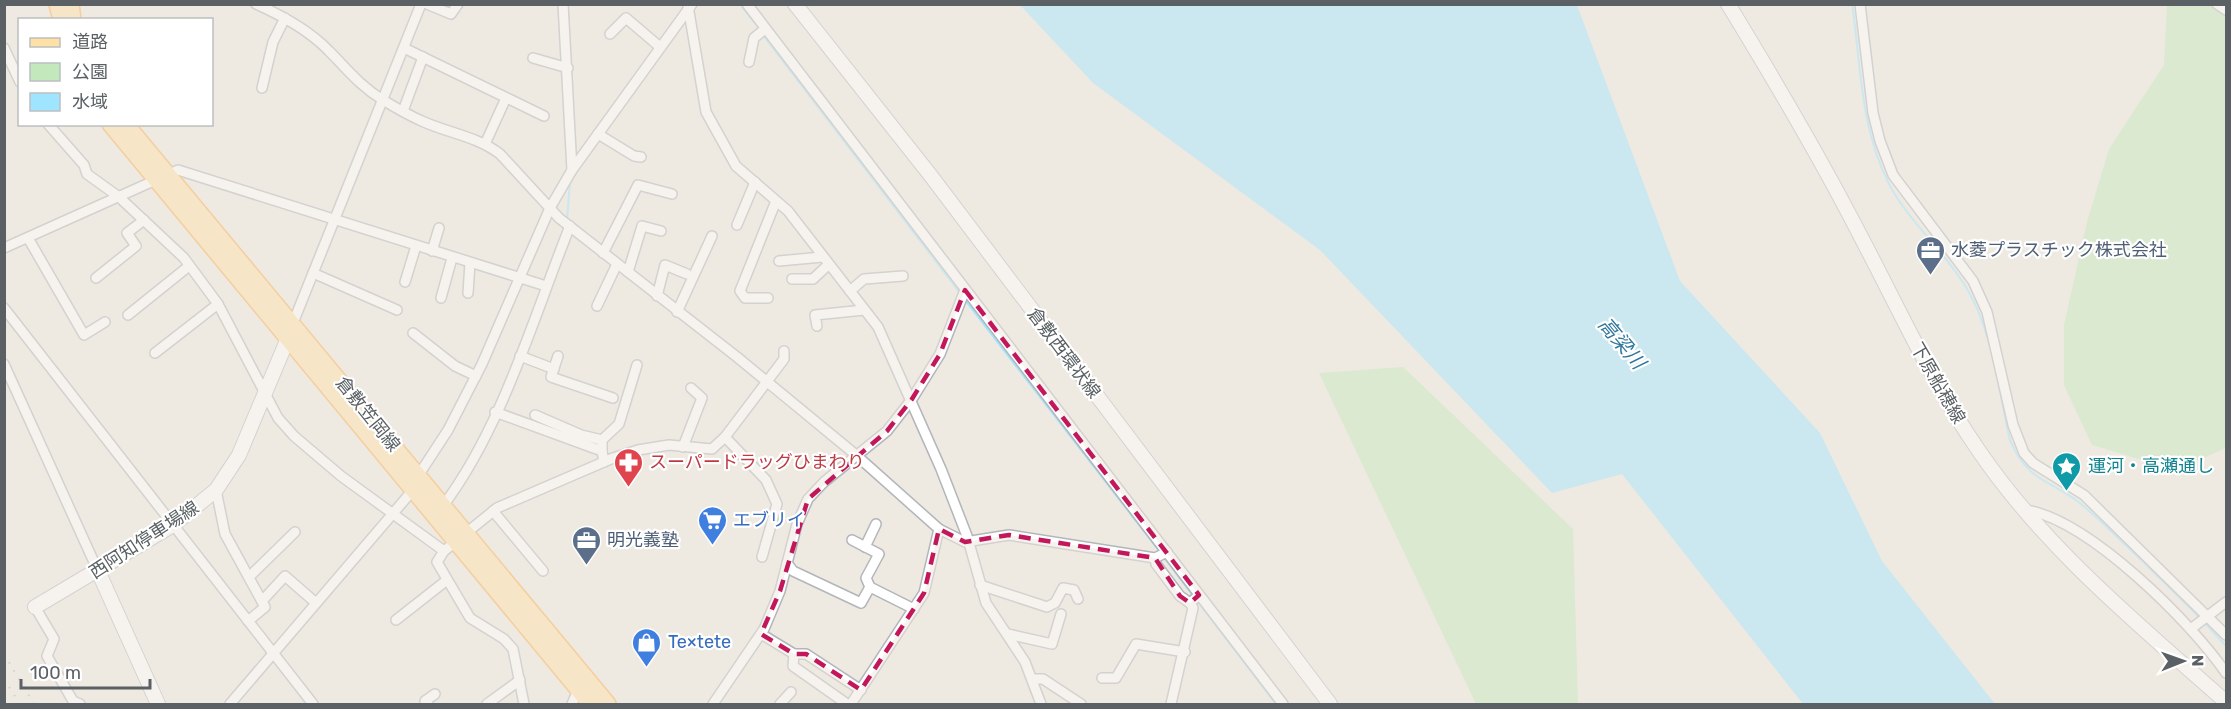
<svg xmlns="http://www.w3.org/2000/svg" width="2231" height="709" viewBox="0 0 2231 709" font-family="Rubik,'Noto Sans JP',sans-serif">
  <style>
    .green { fill: #c2e8bb }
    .water { fill: #a0e5ff }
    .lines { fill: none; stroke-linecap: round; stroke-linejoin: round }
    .stream { stroke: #a0e5ff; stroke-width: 2 }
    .minor-casing { stroke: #b2b6ba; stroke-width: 12 }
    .secondary-casing { stroke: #b3b8bd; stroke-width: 16 }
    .primary-casing { stroke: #fcad4c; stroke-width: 18 }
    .minor { stroke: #fff; stroke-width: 9 }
    .secondary { stroke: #fff; stroke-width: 14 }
    .primary { stroke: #ffe1a5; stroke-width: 15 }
    .rail { stroke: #b1b2b3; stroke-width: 2; stroke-dasharray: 1.5 8; stroke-linecap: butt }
    .marked { fill: none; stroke: #c2185b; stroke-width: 4.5; stroke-dasharray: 12 8; stroke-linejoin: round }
    .labels { text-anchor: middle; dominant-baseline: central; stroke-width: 4.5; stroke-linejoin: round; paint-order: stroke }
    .service-label { font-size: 18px; fill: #4e5e75; stroke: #fff; text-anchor: start }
    .street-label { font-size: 18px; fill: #5a6063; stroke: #fff }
    .health-label { font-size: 18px; fill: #be3a42; stroke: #fff; text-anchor: start }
    .culture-label { font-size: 18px; fill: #0d838f; stroke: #fff; text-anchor: start }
    .shop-label { font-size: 18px; fill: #366cbe; stroke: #fff; text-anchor: start }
    .water-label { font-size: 20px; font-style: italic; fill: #2f779d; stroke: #fff }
  </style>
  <rect width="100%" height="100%" fill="#eee9e1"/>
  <g class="green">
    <polygon points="2167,5 2226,5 2226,448 2175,470 2092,445 2064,385 2064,325 2087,222 2109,149 2164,65"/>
    <polygon points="1403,367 1573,529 1578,704 1476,704 1319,373"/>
  </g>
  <polygon class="water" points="1020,5 1577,5 1680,281 1820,433 1882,561 1995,704 1803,704 1622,474 1552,493 1320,250 1093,83"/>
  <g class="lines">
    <g class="stream">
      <polyline points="740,4 760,30"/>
      <path d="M1852 4C1861 65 1860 126 1888 182 1905 217 1943 250 1964 284 1993 329 1998 389 2010 440 2029 486 2056 480 2087 509 2126 544 2163 581 2200 618"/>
      <polyline points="763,35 960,293"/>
      <polyline points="567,220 570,181"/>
      <polyline points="965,300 1160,552"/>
      <polyline points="933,518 945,528"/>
      <polyline points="1163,556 1194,597"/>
      <polyline points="1198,602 1276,704"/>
      <polyline points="2204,622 2226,646"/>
    </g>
    <defs>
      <g id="minor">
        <path d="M256 4C283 16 309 30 329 51 347 69 361 87 383 100 396 108 410 116 424 122 449 133 478 137 500 154L559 218 737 357 856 455 939 529 965 542 1009 535 1155 558 1167 552"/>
        <polyline points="427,4 451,14 458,4"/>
        <polyline points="563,4 572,170"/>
        <polyline points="747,4 1283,704"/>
        <polyline points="1860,4 1873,113 1880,141 1893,175 1973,281 1987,312 2013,425 2024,453 2033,463 2084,495 2226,635"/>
        <polyline points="2217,4 2226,10"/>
        <polyline points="688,6 706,112 736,166 788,211 878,327 941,469 967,536 986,603 1025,662 1041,704"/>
        <polyline points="610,34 626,18 660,47"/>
        <polyline points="4,48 20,82"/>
        <polyline points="404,48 544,116"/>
        <polyline points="533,58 568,68"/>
        <polyline points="749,62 754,38 765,29"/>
        <polyline points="262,88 273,42 285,18"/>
        <polyline points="403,111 423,57"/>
        <polyline points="48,124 84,165 87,174 119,197 184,258 218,304 278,418 294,436 341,476 444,551"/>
        <polyline points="598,134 634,156 641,157"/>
        <polyline points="485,144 506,98"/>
        <polyline points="737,225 755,182"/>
        <polyline points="28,238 84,335 105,322"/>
        <polyline points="4,248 178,170 546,286"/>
        <polyline points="432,251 439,228"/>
        <polyline points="603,253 638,185 672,194"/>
        <polyline points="779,261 822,257"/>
        <polyline points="628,272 642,226 661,231"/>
        <polyline points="313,273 397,310"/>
        <polyline points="96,278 136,246 127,233 144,220"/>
        <polyline points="792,279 813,279 828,265"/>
        <polyline points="405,282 416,246"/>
        <polyline points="850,291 864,279 903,276"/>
        <polyline points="468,293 470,263"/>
        <polyline points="657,296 665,265 687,274"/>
        <polyline points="441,298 452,258"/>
        <polyline points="768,298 745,298 740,291 776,201"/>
        <polyline points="597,306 617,264"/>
        <polyline points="4,308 313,704"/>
        <polyline points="677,312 712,236"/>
        <polyline points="128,315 189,266"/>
        <polyline points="293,323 421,4"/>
        <polyline points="817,326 815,315 864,310"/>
        <polyline points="413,333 455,366 476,376"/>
        <polyline points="155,353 218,304"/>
        <polyline points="520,356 554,369"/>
        <polyline points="558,356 551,377 613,398"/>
        <polyline points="4,364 98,571"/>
        <polyline points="495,412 602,451 604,462"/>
        <polyline points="535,415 581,435 602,440"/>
        <polyline points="725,437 766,480 777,504 762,557"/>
        <polyline points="683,447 702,398 691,388"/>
        <polyline points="602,451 602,440 619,424 637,365"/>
        <polyline points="216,490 225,534 265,607 248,621"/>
        <path d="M443 506C503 426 533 318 570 226"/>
        <path d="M2026 510C2089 520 2191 622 2226 673"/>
        <polyline points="493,511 543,571"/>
        <polyline points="852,540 879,554 866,578 870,587"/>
        <polyline points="865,547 876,524"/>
        <polyline points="1155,558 1156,564 1180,596 1190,603"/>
        <polyline points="787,563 793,571 861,603 870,587 914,609"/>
        <polyline points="249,577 295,532"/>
        <polyline points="980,585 1047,607 1055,603 1063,588 1074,590 1078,599"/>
        <polyline points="262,601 285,576 316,603"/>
        <polyline points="35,607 54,639 47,656 73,701 80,704"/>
        <polyline points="396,620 447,580"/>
        <polyline points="2192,628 2226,602"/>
        <polyline points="761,634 794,654 806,654 861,690"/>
        <polyline points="1008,634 1052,644 1061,614"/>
        <polyline points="794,654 793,666 847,704"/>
        <polyline points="1102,678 1116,678 1136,644 1185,652"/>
        <polyline points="1032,679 1043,679 1081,704"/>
        <polyline points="230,704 413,490 418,476 448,430 482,364 550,208 572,170 692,4"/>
        <polyline points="428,704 425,701 435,694"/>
        <polyline points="487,704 520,680"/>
        <polyline points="524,704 513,649 504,639 470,618 437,562 444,551 497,508 613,458 638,450 669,445 712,449 725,437 784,359 784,351"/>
        <polyline points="572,704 578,690"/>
        <polyline points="713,704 764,629 780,591 797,524 808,499 824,482 887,431 912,399 940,354 965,290"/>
        <polyline points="780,704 791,692"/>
        <polyline points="851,704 924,593 939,529"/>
        <polyline points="1171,704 1193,608 1190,603 1199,595"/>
      </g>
      <g id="secondary">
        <polyline points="795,4 931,176 1330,704"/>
        <path d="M1728 4C1775 81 1820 157 1861 237 1899 309 1932 383 1979 451 2045 548 2139 625 2226 702"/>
        <polyline points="98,571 158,704"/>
        <polyline points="35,607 173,525 216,490 239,455 291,331"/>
      </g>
      <g id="primary">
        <polyline points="57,4 61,20"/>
        <polyline points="71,4 73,20"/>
        <polyline points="110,124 590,704"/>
        <polyline points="126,124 608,704"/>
      </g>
    </defs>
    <use href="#minor" class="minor-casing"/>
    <use href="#secondary" class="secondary-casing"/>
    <use href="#primary" class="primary-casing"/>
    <use href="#minor" class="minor"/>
    <use href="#secondary" class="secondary"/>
    <use href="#primary" class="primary"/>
    <g class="rail">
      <polyline points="4,654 34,704"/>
      <polyline points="4,679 20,704"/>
    </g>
  </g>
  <path d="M0 0H2231V709H0ZM965 290 1199 595 1190 603 1180 596 1155 558 1009 535 965 542 939 529 924 593 861 690 806 654H794L761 634 780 591 808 499 887 431 912 399 940 354Z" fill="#eee9e1" fill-opacity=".55" fill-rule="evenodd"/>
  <path class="marked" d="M965 290 1199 595 1190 603 1180 596 1155 558 1009 535 965 542 939 529 924 593 861 690 806 654H794L761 634 780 591 808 499 887 431 912 399 940 354Z"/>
  <defs>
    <symbol id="office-pin" viewBox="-11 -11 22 30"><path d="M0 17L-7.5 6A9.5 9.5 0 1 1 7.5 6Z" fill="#5c6f8a" stroke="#fff"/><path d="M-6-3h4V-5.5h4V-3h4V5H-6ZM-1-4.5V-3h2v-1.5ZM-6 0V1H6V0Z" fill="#fff"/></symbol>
    <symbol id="pharmacy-pin" viewBox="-11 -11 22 30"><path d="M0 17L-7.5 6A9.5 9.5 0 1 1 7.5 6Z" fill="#e0444e" stroke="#fff"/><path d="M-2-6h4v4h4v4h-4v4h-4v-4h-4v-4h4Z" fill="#fff"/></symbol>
    <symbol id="sight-pin" viewBox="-11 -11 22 30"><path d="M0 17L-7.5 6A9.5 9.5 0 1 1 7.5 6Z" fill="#0f9aa8" stroke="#fff"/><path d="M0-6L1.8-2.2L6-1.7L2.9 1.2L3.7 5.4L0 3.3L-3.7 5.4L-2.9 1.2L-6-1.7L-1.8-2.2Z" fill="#fff"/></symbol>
    <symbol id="supermarket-pin" viewBox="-11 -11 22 30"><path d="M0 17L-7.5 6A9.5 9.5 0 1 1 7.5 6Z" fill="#3f7fe0" stroke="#fff"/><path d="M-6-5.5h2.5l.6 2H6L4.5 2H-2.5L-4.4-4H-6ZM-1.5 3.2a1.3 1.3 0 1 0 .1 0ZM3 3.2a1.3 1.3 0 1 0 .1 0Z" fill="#fff"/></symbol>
    <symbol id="shop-pin" viewBox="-11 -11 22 30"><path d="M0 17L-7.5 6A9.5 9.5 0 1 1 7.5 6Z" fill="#3f7fe0" stroke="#fff"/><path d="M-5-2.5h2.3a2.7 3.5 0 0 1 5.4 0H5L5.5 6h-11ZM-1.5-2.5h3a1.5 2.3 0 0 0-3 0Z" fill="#fff"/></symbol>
  </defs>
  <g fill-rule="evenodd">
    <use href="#office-pin" x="1914" y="234" width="33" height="45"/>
    <use href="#pharmacy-pin" x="612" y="446" width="33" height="45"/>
    <use href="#sight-pin" x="2050" y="450" width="33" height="45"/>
    <use href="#supermarket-pin" x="696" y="504" width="33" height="45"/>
    <use href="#office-pin" x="570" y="524" width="33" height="45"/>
    <use href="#shop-pin" x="630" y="626" width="33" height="45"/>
  </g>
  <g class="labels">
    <g class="service-label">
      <text x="1951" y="250">水菱プラスチック株式会社</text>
      <text x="607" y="540">明光義塾</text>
    </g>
    <g class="street-label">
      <text transform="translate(1064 353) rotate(53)">倉敷西環状線</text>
      <text transform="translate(1938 383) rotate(60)">下原船穂線</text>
      <text transform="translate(368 414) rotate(51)">倉敷笠岡線</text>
      <text transform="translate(144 540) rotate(-33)">西阿知停車場線</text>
    </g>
    <g class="health-label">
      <text x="649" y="462">スーパードラッグひまわり</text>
    </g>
    <g class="culture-label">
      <text x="2088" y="466">運河・高瀬通し</text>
    </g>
    <g class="shop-label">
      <text x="733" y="520">エブリイ</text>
      <text x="668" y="642">Te×tete</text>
    </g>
    <g class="water-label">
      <text transform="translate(1622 343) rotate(50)">高梁川</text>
    </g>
  </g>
  <rect width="2231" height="709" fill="none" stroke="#5a6063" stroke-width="12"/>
  <rect x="18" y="18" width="195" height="108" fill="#ffffff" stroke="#bdbfc1" stroke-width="1.5"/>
  <rect x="30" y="38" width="30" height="9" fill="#ffe1a5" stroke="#bdbfc1" stroke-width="1.5"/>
  <text x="72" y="48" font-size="18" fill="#5a6063">道路</text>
  <rect x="30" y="63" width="30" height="18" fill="#c2e8bb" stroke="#bdbfc1" stroke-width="1.5"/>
  <text x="72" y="78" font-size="18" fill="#5a6063">公園</text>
  <rect x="30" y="93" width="30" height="18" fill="#a0e5ff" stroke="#bdbfc1" stroke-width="1.5"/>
  <text x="72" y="108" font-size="18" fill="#5a6063">水域</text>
  <g transform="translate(2183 661) rotate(89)" stroke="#ffffff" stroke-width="4.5" paint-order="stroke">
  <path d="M0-4.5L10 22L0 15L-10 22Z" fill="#5a6063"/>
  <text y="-9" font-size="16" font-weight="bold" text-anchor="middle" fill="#5a6063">N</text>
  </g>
  <path d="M21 679v9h129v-9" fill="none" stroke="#5a6063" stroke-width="3"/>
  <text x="30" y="679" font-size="18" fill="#5a6063" stroke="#ffffff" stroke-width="4.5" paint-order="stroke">100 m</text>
</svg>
